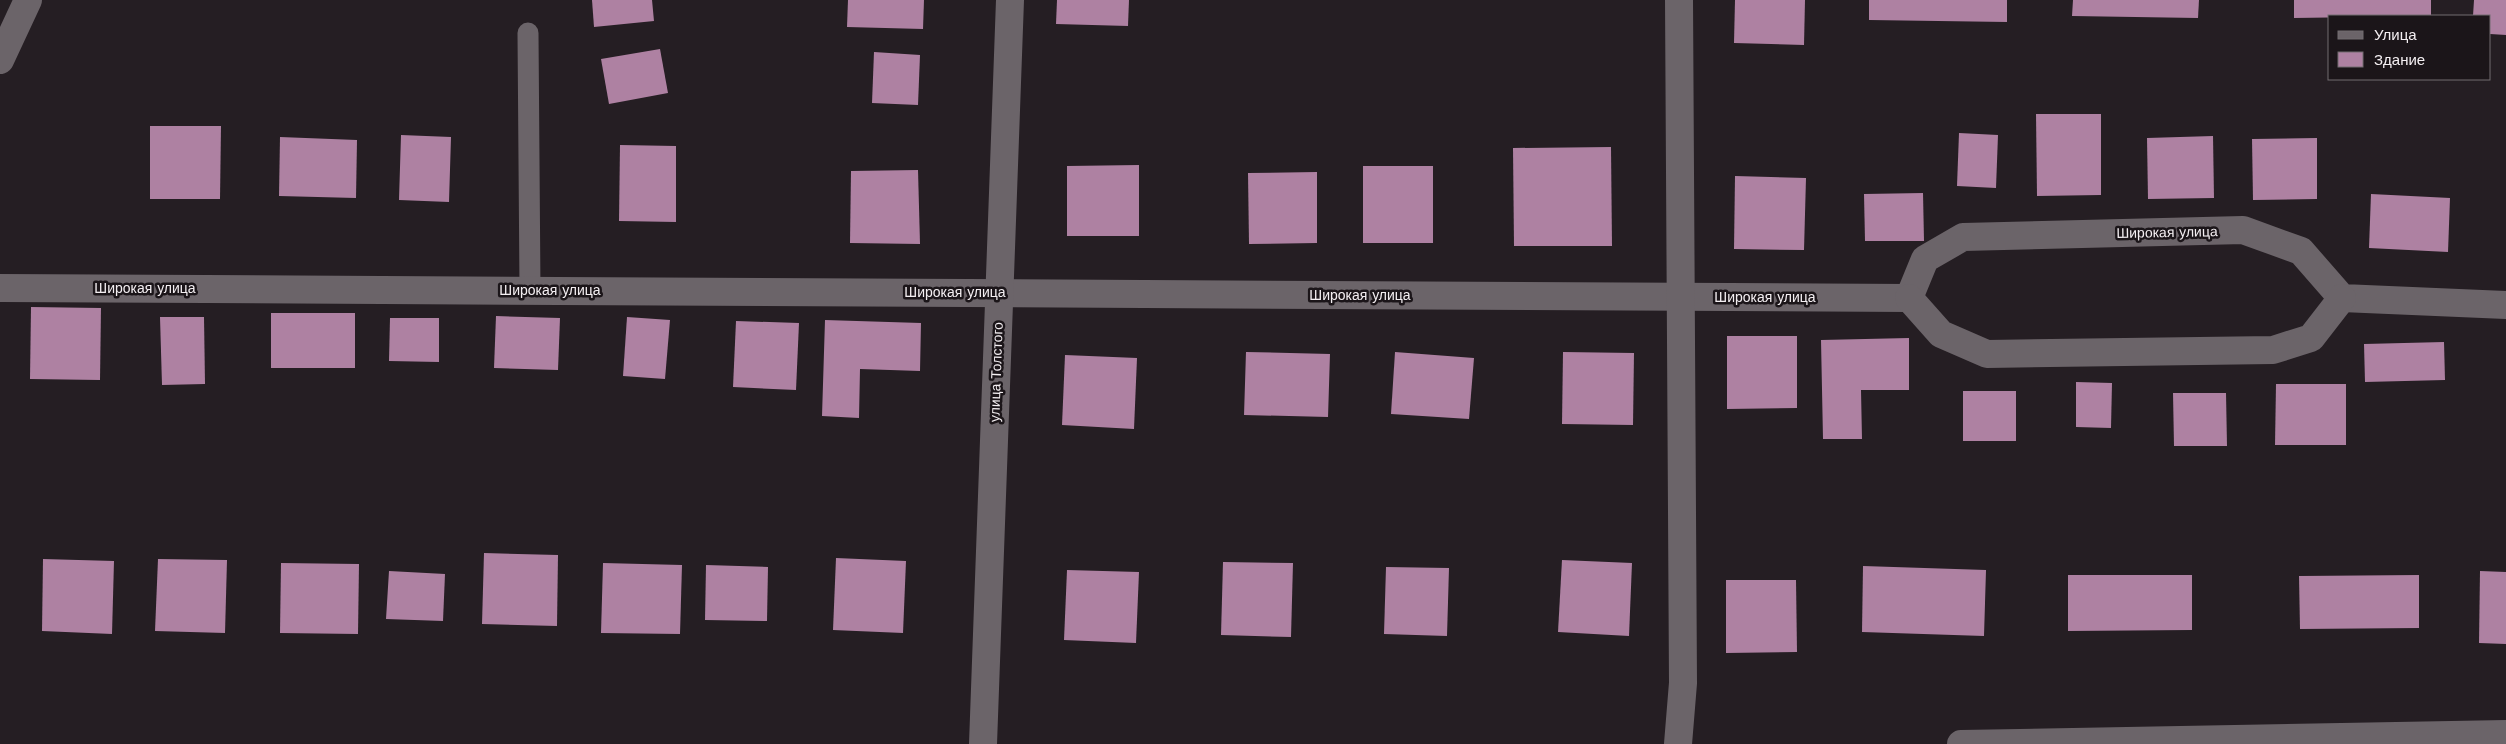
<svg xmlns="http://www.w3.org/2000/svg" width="2506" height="744" viewBox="0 0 2506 744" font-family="'Work Sans',sans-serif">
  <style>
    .building { fill: #ae81a2 }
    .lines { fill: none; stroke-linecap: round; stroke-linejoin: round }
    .service { stroke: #6b6469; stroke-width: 21 }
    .minor { stroke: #6b6469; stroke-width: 28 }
    .tertiary { stroke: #6b6469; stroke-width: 28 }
    .labels { text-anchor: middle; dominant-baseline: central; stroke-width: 5; stroke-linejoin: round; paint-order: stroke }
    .street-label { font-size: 14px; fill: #f4eff2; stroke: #1b1519 }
  </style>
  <rect width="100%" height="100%" fill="#251e23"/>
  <g class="building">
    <polygon points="592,0 652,0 654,21 594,27"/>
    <polygon points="848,0 924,0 923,29 847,27"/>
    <polygon points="1057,0 1129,0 1128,26 1056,24"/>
    <polygon points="1735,0 1805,0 1804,45 1734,43"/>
    <polygon points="1869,0 2007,0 2007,22 1869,20"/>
    <polygon points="2073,0 2199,0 2198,18 2072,16"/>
    <polygon points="2294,0 2431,0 2431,16 2294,18"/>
    <polygon points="2474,0 2506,0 2506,35 2490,34 2490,16 2473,16"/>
    <polygon points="660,49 668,93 609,104 601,59"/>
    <polygon points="874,52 920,55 918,105 872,103"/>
    <polygon points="2036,114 2101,114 2101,195 2037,196"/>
    <polygon points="150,126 221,126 220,199 150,199"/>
    <polygon points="1959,133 1998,135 1996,188 1957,186"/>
    <polygon points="401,135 451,137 449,202 399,200"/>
    <polygon points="2213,136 2214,198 2148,199 2147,138"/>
    <polygon points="280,137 357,140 356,198 279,196"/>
    <polygon points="2317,138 2317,199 2253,200 2252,139"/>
    <polygon points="620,145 676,146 676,222 619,221"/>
    <polygon points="1611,147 1612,246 1514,246 1513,148"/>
    <polygon points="1139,165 1139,236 1067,236 1067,166"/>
    <rect x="1363" y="166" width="70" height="77"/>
    <polygon points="918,170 920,244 850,243 851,171"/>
    <polygon points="1317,172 1317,243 1249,244 1248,173"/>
    <polygon points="1735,176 1806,178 1804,250 1734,249"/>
    <polygon points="1923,193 1924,241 1865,241 1864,194"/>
    <polygon points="2371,194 2450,198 2448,252 2369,248"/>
    <polygon points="31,307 101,308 100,380 30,379"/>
    <rect x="271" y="313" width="84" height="55"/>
    <polygon points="496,316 560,318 558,370 494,368"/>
    <polygon points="160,317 204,317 205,384 162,385"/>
    <polygon points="627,317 670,320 665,379 623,376"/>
    <polygon points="390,318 439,318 439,362 389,361"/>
    <polygon points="825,320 921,323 920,371 860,369 859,418 822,416"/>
    <polygon points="736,321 799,323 796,390 733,387"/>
    <polygon points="1727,336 1797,336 1797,408 1727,409"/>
    <polygon points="1909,338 1909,390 1861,390 1862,439 1823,439 1821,340"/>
    <polygon points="2444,342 2445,380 2365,382 2364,344"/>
    <polygon points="1246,352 1330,354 1328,417 1244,415"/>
    <polygon points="1395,352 1474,358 1469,419 1391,414"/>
    <polygon points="1563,352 1634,353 1633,425 1562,424"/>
    <polygon points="1065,355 1137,358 1134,429 1062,425"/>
    <polygon points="2076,382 2112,383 2111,428 2076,427"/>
    <polygon points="2276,384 2346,384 2346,445 2275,445"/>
    <rect x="1963" y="391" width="53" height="50"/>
    <polygon points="2173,393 2226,393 2227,446 2174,446"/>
    <polygon points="484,553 558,555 557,626 482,624"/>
    <polygon points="836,558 906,561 903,633 833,630"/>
    <polygon points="43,559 114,561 112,634 42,631"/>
    <polygon points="158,559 227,560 225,633 155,631"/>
    <polygon points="1562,560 1632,563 1629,636 1558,632"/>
    <polygon points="1223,562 1293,563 1291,637 1221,635"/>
    <polygon points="281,563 359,564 358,634 280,633"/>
    <polygon points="603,563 682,565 680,634 601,633"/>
    <polygon points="706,565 768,567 767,621 705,620"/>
    <polygon points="1863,566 1986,570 1984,636 1862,632"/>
    <polygon points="1386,567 1449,568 1447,636 1384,634"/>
    <polygon points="1067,570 1139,572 1136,643 1064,640"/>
    <polygon points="389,571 445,574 443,621 386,619"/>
    <polygon points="2480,571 2506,572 2506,644 2479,643"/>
    <polygon points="2068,575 2192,575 2192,630 2068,631"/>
    <polygon points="2419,575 2419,628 2300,629 2299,576"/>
    <polygon points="1726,580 1796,580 1797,652 1726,653"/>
  </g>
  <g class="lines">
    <polyline class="service" points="528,33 530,290"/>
    <g class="minor">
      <polyline points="0,288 1909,298 1925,259 1963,237 2243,230 2301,251 2342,298 2506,305"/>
      <polyline points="1909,298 1941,334 1987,354 2273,350 2311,338 2342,298"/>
      <polyline points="983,744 1010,0"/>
      <polyline points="1678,744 1683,683 1679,0"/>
      <polyline points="1961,744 2506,734"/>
    </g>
    <polyline class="tertiary" points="0,60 28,0"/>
  </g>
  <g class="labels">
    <g class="street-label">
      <text transform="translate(2167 232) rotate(-1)">Широкая улица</text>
      <text x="145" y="288">Широкая улица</text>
      <text x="550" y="290">Широкая улица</text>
      <text x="955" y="292">Широкая улица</text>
      <text x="1360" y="295">Широкая улица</text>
      <text x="1765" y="297">Широкая улица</text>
      <text transform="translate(996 372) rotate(-88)">улица Толстого</text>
    </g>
  </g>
  <rect x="2328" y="15" width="162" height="65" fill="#1b1519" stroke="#726c70"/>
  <rect x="2338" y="31" width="25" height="8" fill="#6b6469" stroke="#726c70"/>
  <text x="2374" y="40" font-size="15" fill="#f4eff2">Улица</text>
  <rect x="2338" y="52" width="25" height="15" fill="#ae81a2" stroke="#726c70"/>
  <text x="2374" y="65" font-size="15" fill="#f4eff2">Здание</text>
</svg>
